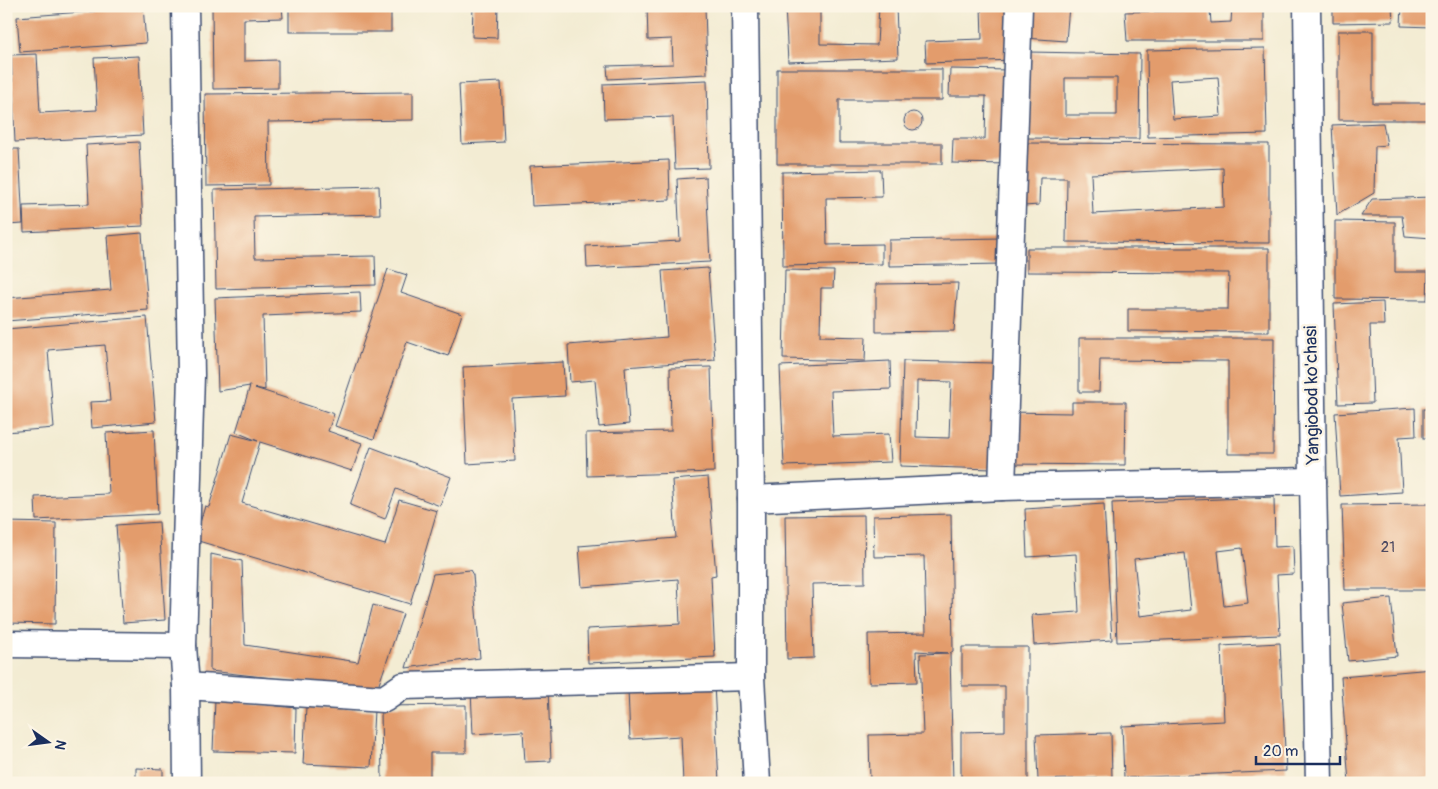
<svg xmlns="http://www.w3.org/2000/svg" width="1438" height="789" viewBox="0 0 1438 789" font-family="Pangolin,sans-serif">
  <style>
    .building { fill: #e39c6c; fill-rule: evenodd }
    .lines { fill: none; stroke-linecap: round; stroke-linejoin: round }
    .street-casing { stroke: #3b4b70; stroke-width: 29 }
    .street { stroke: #fff; stroke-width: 26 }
    .labels { text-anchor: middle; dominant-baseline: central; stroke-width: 5; stroke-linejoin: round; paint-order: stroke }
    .number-label { font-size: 15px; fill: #4d4a62 }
    .street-label { font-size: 18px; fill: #1b2f5e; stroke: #fcf5e5 }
  </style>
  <rect width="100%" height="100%" fill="#fcf5e5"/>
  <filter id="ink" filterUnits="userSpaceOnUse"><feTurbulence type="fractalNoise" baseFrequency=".02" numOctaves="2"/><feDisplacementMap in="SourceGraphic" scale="10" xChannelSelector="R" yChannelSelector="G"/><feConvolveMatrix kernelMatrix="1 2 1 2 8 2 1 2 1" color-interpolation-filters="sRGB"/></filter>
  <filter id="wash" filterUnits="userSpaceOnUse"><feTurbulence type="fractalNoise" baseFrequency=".0096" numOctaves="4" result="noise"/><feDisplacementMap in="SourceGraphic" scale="20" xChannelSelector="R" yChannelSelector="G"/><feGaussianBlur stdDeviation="1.12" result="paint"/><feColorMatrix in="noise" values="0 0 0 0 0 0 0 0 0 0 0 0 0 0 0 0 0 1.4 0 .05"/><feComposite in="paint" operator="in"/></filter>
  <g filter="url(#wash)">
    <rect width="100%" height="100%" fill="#f3ecd3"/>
    <g id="blocks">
      <g class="building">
        <polygon points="95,6 143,6 146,43 20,52 17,17 95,11"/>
        <polygon points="212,6 282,6 283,18 244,19 244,61 278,60 278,88 213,89"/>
        <rect x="289" y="6" width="102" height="26"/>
        <polygon points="473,6 498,6 497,38 472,37"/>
        <polygon points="647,6 705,6 707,74 608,79 607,66 673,64 672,39 648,40"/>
        <polygon points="785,6 820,6 820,44 877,45 879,6 896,6 898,58 788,62"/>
        <polygon points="981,6 1013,6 1015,60 926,63 925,41 982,39"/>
        <polygon points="1027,6 1069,6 1066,41 1025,38"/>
        <polygon points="1232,6 1264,6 1264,41 1127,41 1125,12 1210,10 1211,23 1231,22"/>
        <polygon points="1333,6 1392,6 1393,22 1333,23"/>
        <polygon points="1402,6 1432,6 1432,27 1401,26"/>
        <polygon points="1338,31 1373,31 1373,103 1432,103 1432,120 1338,120"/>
        <path d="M1265 48 1267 134 1148 137 1147 50ZM1218 77 1221 116 1173 119 1170 80Z"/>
        <path d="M1028 52 1140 54 1139 139 1027 138ZM1065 78H1117V115H1065Z"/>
        <polygon points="37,54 40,113 97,110 94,58 139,56 143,135 15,142 11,55"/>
        <polygon points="777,69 942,69 942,100 839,100 839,143 942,143 942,164 777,164"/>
        <polygon points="950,69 1011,70 1010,164 952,163 953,139 985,139 986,96 949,96"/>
        <polygon points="707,80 709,168 675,169 673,117 604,119 603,84"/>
        <polygon points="501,82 504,142 462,144 459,84"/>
        <polygon points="413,92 413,120 268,122 269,185 206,186 205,94"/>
        <circle cx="913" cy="121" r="9"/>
        <polygon points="1383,123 1387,145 1375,146 1374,193 1337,215 1332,125"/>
        <polygon points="139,142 143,226 24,232 23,206 89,204 86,145"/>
        <path d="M1024 143 1269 144V243L1066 242 1067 178H1040L1039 205 1024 206ZM1223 168 1224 207 1093 214 1091 174Z"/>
        <polygon points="6,149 19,149 23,224 6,225"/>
        <polygon points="669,160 670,200 532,206 530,166"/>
        <polygon points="881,170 882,197 826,198 827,245 882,244 882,264 783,266 782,172"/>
        <polygon points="706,177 710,262 587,268 586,246 680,241 677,179"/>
        <polygon points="379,186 380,214 254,217 255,258 375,256 376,285 216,289 214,190"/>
        <polygon points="1432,197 1432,238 1405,236 1402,216 1361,216 1372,199"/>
        <polygon points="1335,221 1395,222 1395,272 1428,272 1427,300 1335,299"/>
        <polygon points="142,233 148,310 6,321 6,298 111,290 107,236"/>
        <polygon points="1002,238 1002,264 889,266 889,240"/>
        <polygon points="1027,248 1269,248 1269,332 1128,331 1128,309 1228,309 1229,273 1027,272"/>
        <polygon points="708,268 715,360 625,367 629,424 599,427 595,380 570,382 568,345 667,337 662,271"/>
        <polygon points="388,269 407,275 401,293 462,314 448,356 407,342 374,439 335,426"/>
        <polygon points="785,270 834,271 833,288 821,288 820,336 866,337 865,361 783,359"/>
        <polygon points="958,283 954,331 876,332 876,284"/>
        <polygon points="360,292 361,312 263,316 265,390 255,388 334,414 328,431 362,443 352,471 260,442 242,503 385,545 399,500 437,511 410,604 195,540 205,506 209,507 231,434 258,441 236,432 250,386 218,391 215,298"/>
        <polygon points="1383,302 1384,325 1370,325 1373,403 1338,404 1334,304"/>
        <polygon points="147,317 156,422 92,428 90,402 110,401 105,345 48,350 54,428 6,432 6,329"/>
        <polygon points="1079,338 1274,338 1273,454 1228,454 1228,361 1100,360 1099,392 1079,392"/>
        <polygon points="890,361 891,389 831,391 833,436 889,434 891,462 784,466 780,366"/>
        <path d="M903 361 995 363 992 469 900 466ZM917 381 951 382 949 438 916 437Z"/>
        <polygon points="563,362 565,396 512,399 515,461 467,464 463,367"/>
        <polygon points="711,367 714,472 587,476 586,433 671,431 670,368"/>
        <polygon points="1072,402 1126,402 1125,465 1005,464 1005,412 1072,413"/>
        <polygon points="1415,408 1416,436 1399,437 1402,492 1340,496 1335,413"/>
        <rect x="1423" y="409" width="9" height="29"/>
        <polygon points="154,430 158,514 36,520 35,497 109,494 106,433"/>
        <polygon points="371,447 451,477 440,506 396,489 385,519 350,505"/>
        <polygon points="708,477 716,575 711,576 715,657 588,663 587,629 680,624 678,579 582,587 579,546 676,538 672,480"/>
        <path d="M1274 497 1275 547 1293 546 1294 574 1277 575 1280 635 1117 642 1112 503ZM1242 548 1248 603 1224 606 1218 551ZM1185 553 1191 610 1140 616 1134 559Z"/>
        <polygon points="1104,504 1112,640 1034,645 1032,615 1079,612 1076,554 1027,557 1025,509"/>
        <polygon points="1432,504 1432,590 1345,590 1342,505"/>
        <polygon points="951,514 953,651 950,653 953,783 870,783 869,735 923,734 920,654 948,653 916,651 917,682 869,683 868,634 926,633 924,556 874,557 873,516"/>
        <polygon points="864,515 865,583 812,584 814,658 787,659 785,516"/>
        <polygon points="6,522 56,523 55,624 6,623"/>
        <polygon points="159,522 165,620 123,623 116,525"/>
        <polygon points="211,554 242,561 245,645 358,662 373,605 403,614 377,690 210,671"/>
        <polygon points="470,570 473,575 480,658 406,668 433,574"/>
        <polygon points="1391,598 1397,656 1348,661 1342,603"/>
        <polygon points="1280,643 1286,771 1124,778 1122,726 1224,721 1221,646"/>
        <polygon points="962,647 1028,647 1028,782 961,782 961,732 1005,731 1005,686 962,686"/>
        <polygon points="1432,669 1432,778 1378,783 1349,783 1341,677"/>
        <polygon points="714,684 719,783 683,783 681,736 630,739 628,689"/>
        <polygon points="548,689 551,761 525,762 523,731 473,734 471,691"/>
        <polygon points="215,699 296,708 295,753 213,751"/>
        <polygon points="466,705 466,753 430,753 430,783 382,783 381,706"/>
        <polygon points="306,707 374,710 371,767 303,764"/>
        <polygon points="1111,733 1112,778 1038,780 1036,735"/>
        <polygon points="136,768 163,769 163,783 136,783"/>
      </g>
    </g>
  </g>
  <g filter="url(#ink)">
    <use href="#blocks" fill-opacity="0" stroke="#3b4b70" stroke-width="1"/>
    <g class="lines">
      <defs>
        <g id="street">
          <polyline points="185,6 191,375 183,646 186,686 187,783"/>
          <polyline points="745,6 751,499 751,677 757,783"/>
          <polyline points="1307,6 1313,481 1319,783"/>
          <polyline points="1002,487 1019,6"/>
          <polyline points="751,499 1002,487 1313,481"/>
          <polyline points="6,644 183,646"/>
          <polyline points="186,686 384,699 403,686 751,677"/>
        </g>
      </defs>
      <use href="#street" class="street-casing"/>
      <use href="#street" class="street"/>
    </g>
  </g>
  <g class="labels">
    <g class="number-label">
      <text x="1388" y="547">21</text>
    </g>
    <g class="street-label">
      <text transform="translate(1312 395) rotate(-91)">Yangiobod ko'chasi</text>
    </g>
  </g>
  <rect width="1438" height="789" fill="none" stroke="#fcf5e5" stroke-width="25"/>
  <g transform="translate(48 742) rotate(104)" stroke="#fcf5e5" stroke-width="4" paint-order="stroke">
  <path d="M0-4L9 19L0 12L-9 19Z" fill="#1b2f5e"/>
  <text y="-8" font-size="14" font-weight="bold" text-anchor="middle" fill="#1b2f5e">N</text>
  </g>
  <path d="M1256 756v8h84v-8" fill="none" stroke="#1b2f5e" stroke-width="2.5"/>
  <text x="1263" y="756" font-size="15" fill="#1b2f5e" stroke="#fcf5e5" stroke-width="4" paint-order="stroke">20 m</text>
</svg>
